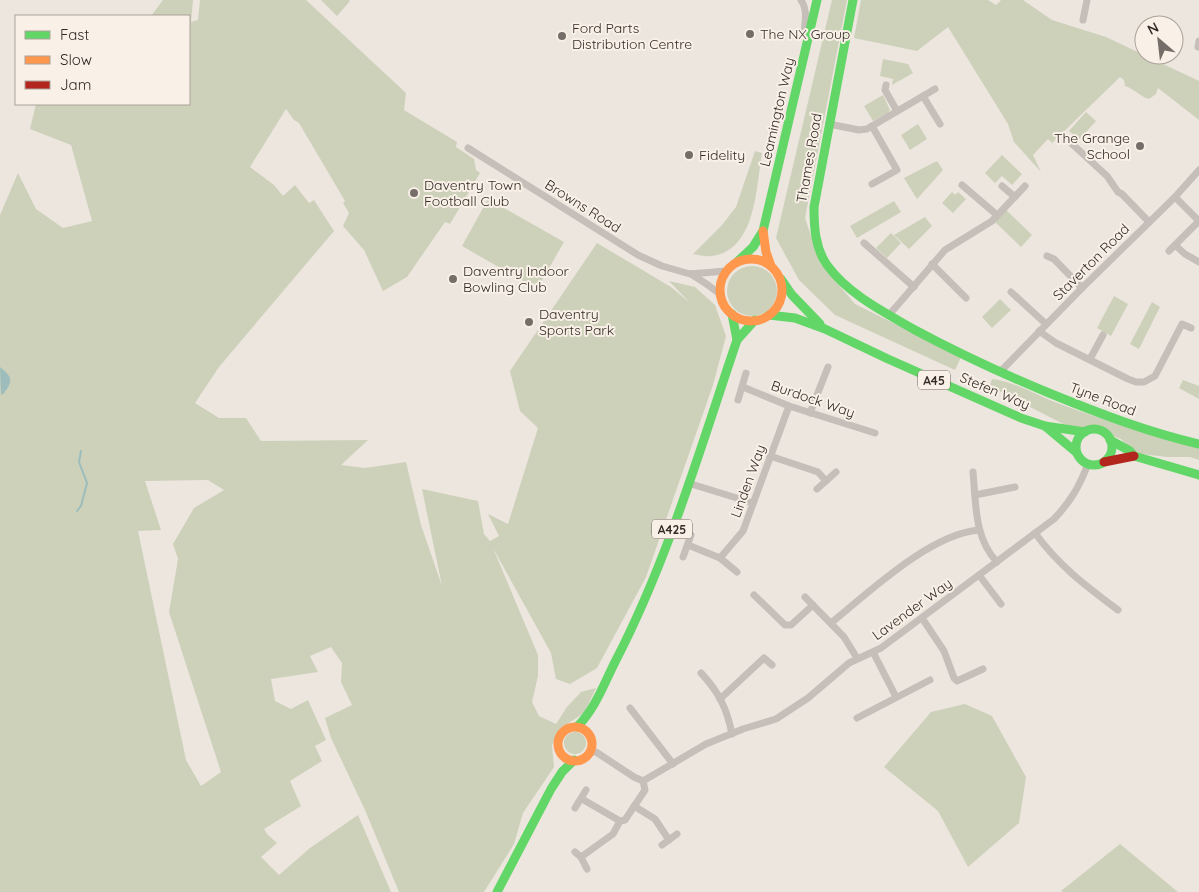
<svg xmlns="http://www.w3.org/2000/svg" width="1199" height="892" viewBox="0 0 1199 892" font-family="Quicksand,sans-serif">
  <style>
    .green { fill: #cdd1ba; fill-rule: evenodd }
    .water { fill: #9cbdbc }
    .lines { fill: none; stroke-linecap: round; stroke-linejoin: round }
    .stream { stroke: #9cbdbc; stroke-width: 2 }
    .street { stroke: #c5beb9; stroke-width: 7 }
    .fast { stroke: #63d668; stroke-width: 9 }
    .slow { stroke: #ff974d; stroke-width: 9 }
    .jam { stroke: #b3261e; stroke-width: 9 }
    .poi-dot { fill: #756d67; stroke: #f9f0e7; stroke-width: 2 }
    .labels { text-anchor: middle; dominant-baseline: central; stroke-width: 4; stroke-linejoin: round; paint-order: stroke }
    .shield { fill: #f9f0e7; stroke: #706761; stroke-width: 1 }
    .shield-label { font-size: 12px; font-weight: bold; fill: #352c27 }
    .poi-label { font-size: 14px; fill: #352c27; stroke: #f9f0e7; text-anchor: start }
    .street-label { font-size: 14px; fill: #352c27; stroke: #f9f0e7 }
  </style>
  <rect width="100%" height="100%" fill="#ece6df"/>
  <g class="green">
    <path d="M163 0H193L191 22 198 20 200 0H306L406 93 404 110 457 142 456 147 474 159 476 170 480 173 450 224 445 222 407 277 383 291 364 250 343 226 349 213 343 203 345 201 299 123 294 120 286 109 250 167 274 185 283 196 295 185 309 203 314 200 334 231 219 367 195 403 219 418H246L261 441 368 440 341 465 365 468 406 462 421 525 442 586 422 489 478 501 484 534 490 541 499 536 488 514 508 524 538 428 520 411 510 371 597 243 671 287 690 303 669 281 695 287 715 305 726 336 713 385 646 577 597 668 570 684 556 679 551 653 493 548 538 655V676L532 702 539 716 556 724 567 707 581 692 596 688 584 713 561 728 552 745 554 767 523 813 514 844 484 892H399L365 810 331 738 325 718 352 705 341 682 342 663 331 647 310 656 318 672 271 679 275 701 291 709 308 700 326 740 315 746 322 761 290 781 301 806 264 829 267 834 277 843 261 857 279 875 310 848 358 815 391 892H0V215L18 173 36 209 63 228 92 221 71 145 30 129 36 104H189V16H151ZM208 480 224 490 194 508 173 544 178 559 169 612 221 772 201 786 186 760 138 531 161 530 145 481Z"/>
    <polygon points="321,0 349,0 350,1 337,16"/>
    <polygon points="832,0 847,0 805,218 820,263 855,304 961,357 955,370 835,315 799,280 776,238"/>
    <path d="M861 0H988L996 5 1001 0H1023L1052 20 1106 37 1199 81V120L1158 88 1156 94 1149 99C1139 96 1135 89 1125 86L1124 80 1120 77 1052 143 1048 139 1033 155 1041 172 1014 142 1008 124 948 27 917 51 854 38Z"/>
    <polygon points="883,59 908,64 913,73 892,85 893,79 880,76"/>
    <polygon points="883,95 890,110 888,113 873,121 864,106"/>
    <polygon points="1086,112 1096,121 1079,140 1069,131"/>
    <polygon points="918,124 927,139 910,150 901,135"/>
    <path d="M755 151 762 153C756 188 756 250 712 256 706 257 699 255 693 254L722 225 736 207Z"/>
    <polygon points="1002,155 1022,174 1012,185 1002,176 995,183 985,173"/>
    <polygon points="937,161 943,170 917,199 904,178"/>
    <polygon points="952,192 955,195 958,192 966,199 953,213 942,203"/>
    <polygon points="488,199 564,242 537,289 462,246"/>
    <polygon points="894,201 901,212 857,238 850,226"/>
    <polygon points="1006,210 1032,235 1021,247 995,222"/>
    <polygon points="925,217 932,226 909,249 894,235"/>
    <polygon points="891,233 901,243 887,258 876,248"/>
    <circle cx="752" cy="291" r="25"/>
    <polygon points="1114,296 1128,304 1111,336 1097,328"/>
    <polygon points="1000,299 1011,310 992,328 982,317"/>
    <polygon points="1152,302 1160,307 1139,349 1130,344"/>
    <path d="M992 379C1016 382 1038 396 1060 404 1106 421 1152 436 1199 448V460L1190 457H1167L1141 454 1133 451 1121 439 1092 428 1079 432 1001 392 990 385Z"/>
    <polygon points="1183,380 1199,386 1199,399 1179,388"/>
    <polygon points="965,704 992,716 1026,777 1019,823 968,867 938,811 884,767 931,712"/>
    <circle cx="575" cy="743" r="11"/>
    <polygon points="1120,844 1178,892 1063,892 1061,891"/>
  </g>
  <path class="water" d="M0 367C9 375 14 378 7 389 2 395 8 391 1 395Z"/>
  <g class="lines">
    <polyline class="stream" points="77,511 81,506 87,483 79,462 81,451"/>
    <g class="street">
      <path d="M801 0C808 10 805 22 804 34"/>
      <polyline points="1083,20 1087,0"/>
      <polyline points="1198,47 1199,41"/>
      <polyline points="886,85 885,90 897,111"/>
      <polyline points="923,96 940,124"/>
      <polyline points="829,124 859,130 867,129 935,89"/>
      <polyline points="1071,143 1107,176 1118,192 1122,194 1149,222"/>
      <polyline points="468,148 638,255 662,266 690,274 726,271"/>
      <polyline points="872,184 897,170 872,126"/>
      <polyline points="962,185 997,215"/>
      <polyline points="1002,186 1015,197"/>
      <polyline points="1175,197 1199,221"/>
      <polyline points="864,243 914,287"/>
      <polyline points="1175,245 1185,254 1199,262"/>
      <polyline points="1169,251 1199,221"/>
      <polyline points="1047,256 1054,259 1082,288"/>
      <polyline points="932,264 966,298"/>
      <polyline points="691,274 708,285 721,295"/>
      <polyline points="1011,292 1046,324"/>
      <polyline points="889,315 945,250 992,221 1025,186"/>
      <polyline points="1039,331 1056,343 1128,379 1136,382 1144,382 1155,376 1182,324 1191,328"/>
      <polyline points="1090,359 1103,335"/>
      <polyline points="1000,372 1082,288 1175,197 1199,170"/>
      <polyline points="743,387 789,406 875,433"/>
      <polyline points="738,400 746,373"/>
      <polyline points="810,413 828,367"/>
      <polyline points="770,456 818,472 826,481"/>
      <path d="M973 472C976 503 974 538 997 562"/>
      <polyline points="688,483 753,503"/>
      <polyline points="817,489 836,472"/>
      <polyline points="975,495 1015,487"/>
      <path d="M1035 533C1059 566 1086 586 1118 610"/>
      <polyline points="688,545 720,558 737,572"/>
      <polyline points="683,557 691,535"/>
      <polyline points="720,558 743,531 789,406"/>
      <polyline points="979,575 1001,604"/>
      <polyline points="754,595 785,625 791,625 813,605"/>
      <polyline points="805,597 844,637 857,658"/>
      <polyline points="922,618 944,651 954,678 957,681 983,669"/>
      <path d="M831 623C869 592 930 534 979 530"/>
      <polyline points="873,652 896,697"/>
      <path d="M701 673C719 692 727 709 732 734"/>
      <polyline points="720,699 764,658 772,665"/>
      <polyline points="630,708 673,764"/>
      <polyline points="857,718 930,680"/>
      <polyline points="590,752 596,752 634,777 643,781"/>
      <path d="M643 781 706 744 743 729 776 719 808 698 849 663 881 648 1054 519C1071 501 1079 487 1088 464"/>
      <polyline points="582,799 620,821"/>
      <polyline points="634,806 655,819 669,840"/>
      <polyline points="575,808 586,790"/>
      <polyline points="662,845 677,834"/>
      <polyline points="575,852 581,857 587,869"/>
      <polyline points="581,857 613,834 620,821 625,820 645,790 643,781"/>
    </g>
    <g class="fast">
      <path d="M853 0 814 207C814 227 815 248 827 265 849 295 884 312 915 330 958 353 1003 374 1049 393 1098 413 1147 432 1199 444"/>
      <polyline points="737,262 753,247 763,231 817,0"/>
      <polyline points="781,279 792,295 820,324"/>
      <polyline points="732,314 737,340"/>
      <polyline points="769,315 795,318 825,329 888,359 1021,418 1045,426 1085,432"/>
      <polyline points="1045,426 1076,452"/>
      <circle cx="1094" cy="447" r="18"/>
      <polyline points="1110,440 1130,451 1134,456 1199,475"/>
      <path d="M577 727C595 709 604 684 615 662 668 560 700 449 737 340L755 320"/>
      <polyline points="497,892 551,789 562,772 574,760"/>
    </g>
    <g class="slow">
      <polyline points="763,231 766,252 771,266"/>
      <circle cx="751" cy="290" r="31"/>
      <circle cx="575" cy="744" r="17"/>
    </g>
    <polyline class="jam" points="1104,462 1134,456"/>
  </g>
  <g class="poi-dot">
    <circle cx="750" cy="34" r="5"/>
    <circle cx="562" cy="36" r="5"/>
    <circle cx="1140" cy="146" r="5"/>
    <circle cx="689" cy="155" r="5"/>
    <circle cx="414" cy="193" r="5"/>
    <circle cx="453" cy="279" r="5"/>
    <circle cx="529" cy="322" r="5"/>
  </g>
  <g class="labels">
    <g class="shield">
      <rect x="918" y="370.5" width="32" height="19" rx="4"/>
      <rect x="652" y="519.5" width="40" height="19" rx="4"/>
    </g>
    <g class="shield-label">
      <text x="934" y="380">A45</text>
      <text x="672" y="529">A425</text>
    </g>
    <g class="poi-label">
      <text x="572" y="28">Ford Parts<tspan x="572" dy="16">Distribution Centre</tspan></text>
      <text x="760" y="34">The NX Group</text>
      <text x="1130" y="138" text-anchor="end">The Grange<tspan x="1130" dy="16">School</tspan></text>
      <text x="699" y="155">Fidelity</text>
      <text x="424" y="185">Daventry Town<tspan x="424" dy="16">Football Club</tspan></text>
      <text x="463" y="271">Daventry Indoor<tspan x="463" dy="16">Bowling Club</tspan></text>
      <text x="539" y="314">Daventry<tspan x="539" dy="16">Sports Park</tspan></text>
    </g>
    <g class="street-label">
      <text transform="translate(777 112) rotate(-77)">Leamington Way</text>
      <text transform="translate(809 158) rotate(-80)">Thames Road</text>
      <text transform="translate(583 206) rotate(32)">Browns Road</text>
      <text transform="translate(1091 262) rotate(-45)">Staverton Road</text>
      <text transform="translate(995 391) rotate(23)">Stefen Way</text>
      <text transform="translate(813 399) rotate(19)">Burdock Way</text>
      <text transform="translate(1103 399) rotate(21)">Tyne Road</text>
      <text transform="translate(748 481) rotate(-70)">Linden Way</text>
      <text transform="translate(912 609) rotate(-36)">Lavender Way</text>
    </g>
  </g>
  <rect x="15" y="15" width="175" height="90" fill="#f9f0e7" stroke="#aba29a"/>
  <rect x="25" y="31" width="25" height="8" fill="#63d668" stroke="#aba29a"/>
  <text x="60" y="40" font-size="15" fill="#352c27">Fast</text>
  <rect x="25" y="56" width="25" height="8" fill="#ff974d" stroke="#aba29a"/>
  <text x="60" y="65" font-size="15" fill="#352c27">Slow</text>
  <rect x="25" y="81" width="25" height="8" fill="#b3261e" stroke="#aba29a"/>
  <text x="60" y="90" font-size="15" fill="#352c27">Jam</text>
  <g transform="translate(1159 40) rotate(332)"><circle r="24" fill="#f9f0e7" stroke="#aba29a"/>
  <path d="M0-4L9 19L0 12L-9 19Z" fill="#756d67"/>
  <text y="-8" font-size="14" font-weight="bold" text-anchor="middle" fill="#352c27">N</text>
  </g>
</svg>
